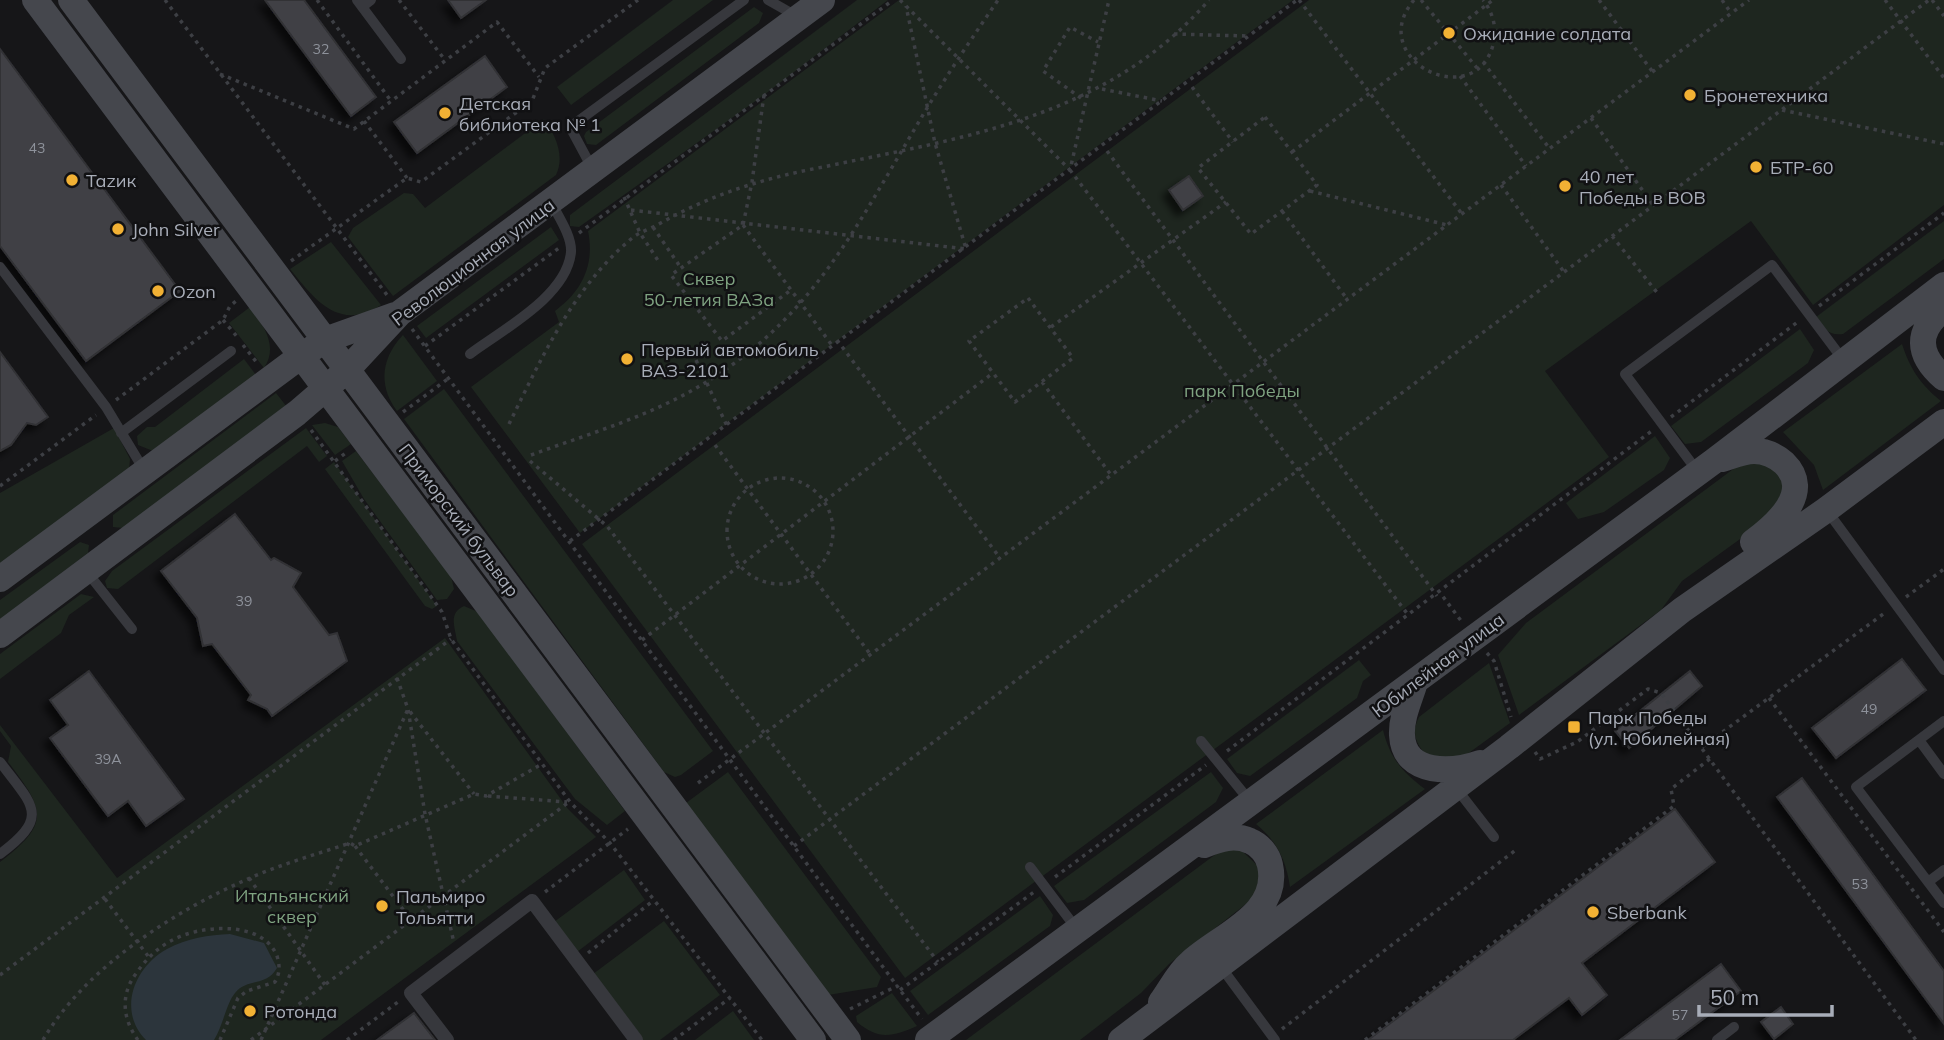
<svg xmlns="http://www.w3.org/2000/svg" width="1944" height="1040" font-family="Mulish,sans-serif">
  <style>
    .green { fill: #1e261f }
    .water { fill: #2c353c }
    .building { fill: #404145; stroke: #303034; stroke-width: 2; filter: url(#shadow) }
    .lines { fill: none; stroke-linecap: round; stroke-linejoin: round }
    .path { stroke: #3d3f44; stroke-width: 3.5; stroke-dasharray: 3.5 5; stroke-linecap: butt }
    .service { stroke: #37383d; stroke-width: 10 }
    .pedestrian { stroke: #37383d; stroke-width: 14 }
    .secondary { stroke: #45474d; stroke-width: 26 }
    .poi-dot { fill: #f2b134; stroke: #111113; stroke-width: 2.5 }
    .labels { text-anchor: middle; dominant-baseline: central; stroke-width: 5; stroke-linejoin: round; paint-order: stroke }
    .number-label { font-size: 14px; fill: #8e929b }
    .poi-label { font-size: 18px; fill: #a8adb8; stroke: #111113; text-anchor: start }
    .street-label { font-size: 18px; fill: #a8adb8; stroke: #111113 }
    .park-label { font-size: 18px; fill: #7fa381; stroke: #111113 }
  </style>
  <defs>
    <filter id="shadow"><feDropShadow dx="-6" dy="6" stdDeviation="3.5" flood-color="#0009"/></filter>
  </defs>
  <rect width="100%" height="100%" fill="#161618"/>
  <!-- green -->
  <path class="green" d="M673,0H713L571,105L557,87Z
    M857,0H888L764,95L579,227L570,226V215Z
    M899,0H1293L580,533L471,387L559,322L555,311C582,291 595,265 588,231Z
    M1309,0H1944V205L1813,305L1751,221L1545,371L1609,457L905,978L582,544Z
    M754,7L763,13L759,23L596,145L587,144L584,136L586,132Z
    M544,119C556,136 565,156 556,175L393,296L348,237L353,228L404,193L413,194L425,208Z
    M1944,221V259L1843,334C1828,336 1824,328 1816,317Z
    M551,227L559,240L426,338L417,326Z
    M331,242L381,305C339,332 315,300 290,269Z
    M250,307C263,325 279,346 264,368L229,323Z
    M1800,329L1814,350L1808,363L1701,442L1685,444L1671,426Z
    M403,335L437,381L397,411C378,386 381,358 403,335Z
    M1902,344C1910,369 1921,385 1941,401L1823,490L1814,465L1783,432Z
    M244,359L256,375L153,451L138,445L137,436L147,427H155Z
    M444,389L713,751L681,775L675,777L664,772L404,419Z
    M276,393L287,407L123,528L113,527V515Z
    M325,423L338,427L351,444L335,455L312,425Z
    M114,428L130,459L129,470L0,566V493Z
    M306,428L327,456L319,462L307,446L118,589L107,588L105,581L112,571Z
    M1655,436L1670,458L1664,470L1604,512L1578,519L1566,503Z
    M356,451L451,576L454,589L447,599L437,600L364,499L342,461Z
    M1763,460L1787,478L1772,516L1682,581L1661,610L1519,715L1498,655L1526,623L1740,464Z
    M334,462L437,606L432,609L425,606L325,469Z
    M80,542L89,545L88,553L0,620V600Z
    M81,594L94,597L69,615L61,633L0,679V654Z
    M464,606L478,612L625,811L607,825L575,799L457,641C455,627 448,613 464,606Z
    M445,638L568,809L596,837L321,1040H0V862C51,823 45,810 8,762L11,746L0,731V725L117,878Z
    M1359,660L1371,675L1363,681L1357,698L1250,776L1237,773L1227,759Z
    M1489,663L1510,723L1466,755L1429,759C1417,745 1410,734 1419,717Z
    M1383,730C1390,758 1402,772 1425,789L1290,887C1286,860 1277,841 1256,824Z
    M728,772L881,977L877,987L828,995L686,803Z
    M1211,772L1223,788L1216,802L1084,900L1067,903L1054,886Z
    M1230,849L1242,851L1258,866L1261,877L1255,897L1169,964L1141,993L1080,1040H966L1220,851Z
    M624,870L645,900L577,952L554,922Z
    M1040,896L1053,915L1050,926L928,1015L910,991Z
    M664,921L720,995L660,1040H643L593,974Z
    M892,993L917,1026C892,1037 878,1040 857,1022L856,1016Z
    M733,1011L754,1040H695Z"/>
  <!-- water -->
  <path class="water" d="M230,934L264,943L277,968C266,987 247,978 235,993C226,1004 223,1026 214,1040H146C117,1011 134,967 167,949C187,938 209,935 230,934Z"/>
  <!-- building -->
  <path class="building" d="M265,0H304L376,97L351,116Z
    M448,0H486L461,18Z
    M0,49L180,291L86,361L0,246Z
    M485,56L507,87L417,153L394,122Z
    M1189,176L1203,196L1183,210L1169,190Z
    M0,352L48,417L36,425L27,423L11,445L0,451Z
    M235,514L271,560L274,558L301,573L293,587L329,635L337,633L347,661L272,716L267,709L248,700L251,695L212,644L203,646L197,618L161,571Z
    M1902,659L1926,690L1836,758L1812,728Z
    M89,671L184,799L146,826L128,801L108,816L50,738L68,725L50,700Z
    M1690,671L1702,686L1629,748L1615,731Z
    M1802,778L1944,971V1024L1777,797Z
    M1675,809L1715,862L1582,963L1607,995L1582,1015L1569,998L1513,1040H1368Z
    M1721,964L1741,991L1675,1040H1620Z
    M1781,1007L1793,1024L1774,1039L1761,1022Z
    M414,1013L435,1040H377Z"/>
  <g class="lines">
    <!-- path -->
    <path class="path" d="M165,0L387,295
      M317,0L391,101
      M399,0L445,60
      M900,0L1070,170L1109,0
      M1299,0L1462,214
      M1414,0C1363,60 1478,116 1494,41C1497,27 1492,11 1483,0
      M1421,0L1477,68
      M1599,0L1652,71
      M1722,0L1731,13
      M1885,0L1944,78
      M1932,0L1944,16
      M1174,34L1248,36
      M1483,62L1550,149
      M220,74L354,129L497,22L539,77
      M1460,76L1526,166
      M1192,87L1233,142
      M1102,89L1162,101
      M764,95L752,182L743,225L671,275L722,341L791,290
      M1081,98L1043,71L1070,27L1098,42
      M1782,110L1944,144
      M1265,117L1317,185L1251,234L1198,168Z
      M1591,118L1653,205
      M364,121L407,178
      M1107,151L1437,596
      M1292,152L1493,0
      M1070,170L1409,616
      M1501,185L1564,272
      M1310,191L1447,225
      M624,197L640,233L659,262
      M631,210L966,249L935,143L906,6
      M1282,211L1347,299
      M743,225L831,344
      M653,227L681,268
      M579,233L893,0
      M1612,236L1659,295
      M291,261L407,178L421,182L532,101L545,68L638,0
      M1028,298L1073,358L1015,402L969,341Z
      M1819,306L1944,213
      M223,320L239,339
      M1051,327L1226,202
      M412,329L897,986
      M837,340L1000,558
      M243,345L258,364
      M425,346L559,248
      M696,360L727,426
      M1042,382L1111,475
      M116,400L223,320L230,306L236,301
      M403,412L449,378
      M1671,417L1799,321
      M509,424C542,357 573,288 631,239C639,232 650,229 659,224C710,195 761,179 818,168C962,138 1107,118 1209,0
      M311,430L442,612L451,639L570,802L610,843L762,1040
      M715,445L870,654
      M531,455C591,433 654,415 708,381C813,316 856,227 917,125C942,82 970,41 998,0
      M335,461L347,452
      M530,461L607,526L938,962
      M727 531a53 53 0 1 1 106 0a53 53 0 1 1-106 0Z
      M0,486L96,415
      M570,541L1297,0
      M1438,590L1462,622
      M1906,597L1944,569
      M642,640L993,373
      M1487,653L1494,661L1511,717
      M397,678L408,709L425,814L454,943
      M1769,698L1944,932
      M1702,747L1886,612
      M1227,751L1653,430
      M1535,752L1540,759L1577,742L1648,689L1661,693L1916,1040
      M698,783L1749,0
      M488,796L567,802
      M355,846L411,920
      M794,846L1929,0
      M1055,877L1206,765
      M249,878L325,985
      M545,892L628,829
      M105,899L148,956
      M588,953L654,900
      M0,975L451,639
      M900,990L1034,892
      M850,1009L897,986L922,1019
      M1282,1029L1517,849
      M43,1040C85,968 174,911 250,878C282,864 317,854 350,843L355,846L474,794L486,796L542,764
      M138,1040C123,1020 120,996 135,975C148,956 162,943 184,935C212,925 264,923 277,956C280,966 280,973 275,982L247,991L238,998L220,1040
      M251,1040L569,802
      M261,1040L408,709L474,794
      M347,1040L398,1002
      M674,1040L730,998
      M1365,1040L1674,806L1671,789L1711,758"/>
    <!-- service -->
    <path class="service" d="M357,0L401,59
      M768,0L798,17
      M362,7L371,0
      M592,168L570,127L744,0
      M0,267L106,407L144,470
      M470,354C502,330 567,296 571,252C572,236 558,216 551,202
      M121,433L231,351
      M1698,472L1625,374L1772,265L1844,361
      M1828,512L1944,670
      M87,572L132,629
      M1944,721L1856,787L1944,903
      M1919,740L1944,774
      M1201,741L1249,800
      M0,762C33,806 51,816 0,854
      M1456,788L1494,837
      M1030,867L1076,928
      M1928,882L1944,870
      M1221,967L1275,1040
      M1717,1040L1734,1027"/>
    <!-- pedestrian -->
    <path class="pedestrian" d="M447,1040L411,993L532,901L636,1040"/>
    <!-- secondary -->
    <path class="secondary" d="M35,0L813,1040
      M71,0L848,1040
      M1944,309C1915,331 1917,355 1944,378
      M1722,459C1732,456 1744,451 1754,451C1765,451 1776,456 1784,463C1814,492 1776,525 1753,542
      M0,579L301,356L325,340L395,315
      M0,635L297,413L347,370L400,313L822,0
      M1415,682C1410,699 1401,717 1402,735C1404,777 1454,772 1480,763
      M1161,1002C1170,990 1178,973 1190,963C1220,935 1281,915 1270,865C1268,855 1260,845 1250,841C1234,834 1220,839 1204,845
      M928,1040L1714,461L1944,285
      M1121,1040L1509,747L1682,610L1826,510L1944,422"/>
  </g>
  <!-- markers -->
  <g class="poi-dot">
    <circle cx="1449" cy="33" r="7"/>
    <circle cx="1690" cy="95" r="7"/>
    <circle cx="445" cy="113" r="7"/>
    <circle cx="1756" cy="167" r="7"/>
    <circle cx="72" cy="180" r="7"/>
    <circle cx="1565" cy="186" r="7"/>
    <circle cx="118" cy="229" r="7"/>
    <circle cx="158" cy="291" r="7"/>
    <circle cx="627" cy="359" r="7"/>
    <rect x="1567" y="720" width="14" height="14" rx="3.5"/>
    <circle cx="382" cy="906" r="7"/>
    <circle cx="1593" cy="912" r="7"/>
    <circle cx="250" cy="1011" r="7"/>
  </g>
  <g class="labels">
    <!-- number labels -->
    <g class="number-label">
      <text x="321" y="49">32</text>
      <text x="37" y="148">43</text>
      <text x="244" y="601">39</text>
      <text x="1869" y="709">49</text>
      <text x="108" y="759">39А</text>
      <text x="1860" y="884">53</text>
      <text x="1680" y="1015">57</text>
    </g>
    <!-- poi labels -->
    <g class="poi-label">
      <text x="1463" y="33">Ожидание солдата</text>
      <text x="1704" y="95">Бронетехника</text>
      <text x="459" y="103">Детская<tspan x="459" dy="21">библиотека № 1</tspan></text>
      <text x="1770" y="167">БТР-60</text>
      <text x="1579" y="176">40 лет<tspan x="1579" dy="21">Победы в ВОВ</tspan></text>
      <text x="86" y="180">Таzик</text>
      <text x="132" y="229">John Silver</text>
      <text x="172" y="291">Ozon</text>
      <text x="641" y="349">Первый автомобиль<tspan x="641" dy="21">ВАЗ-2101</tspan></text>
      <text x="1588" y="717">Парк Победы<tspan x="1588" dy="21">(ул. Юбилейная)</tspan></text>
      <text x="396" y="896">Пальмиро<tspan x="396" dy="21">Тольятти</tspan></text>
      <text x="1607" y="912">Sberbank</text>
      <text x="264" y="1011">Ротонда</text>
    </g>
    <!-- street labels -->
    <g class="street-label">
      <text transform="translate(473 262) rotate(-37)">Революционная улица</text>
      <text transform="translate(459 520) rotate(53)">Приморский бульвар</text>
      <text transform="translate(1438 665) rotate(-37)">Юбилейная улица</text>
    </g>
    <!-- park labels -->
    <g class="park-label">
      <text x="709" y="278">Сквер<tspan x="709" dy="21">50-летия ВАЗа</tspan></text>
      <text x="1242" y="390">парк Победы</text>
      <text x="292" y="895">Итальянский<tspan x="292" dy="21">сквер</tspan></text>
    </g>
  </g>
  <!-- scale -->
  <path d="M1699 1005v10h133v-10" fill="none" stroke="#a8adb8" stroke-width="3.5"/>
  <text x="1710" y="1005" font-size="21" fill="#a8adb8" stroke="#111113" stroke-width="5" paint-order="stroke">50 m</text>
</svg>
